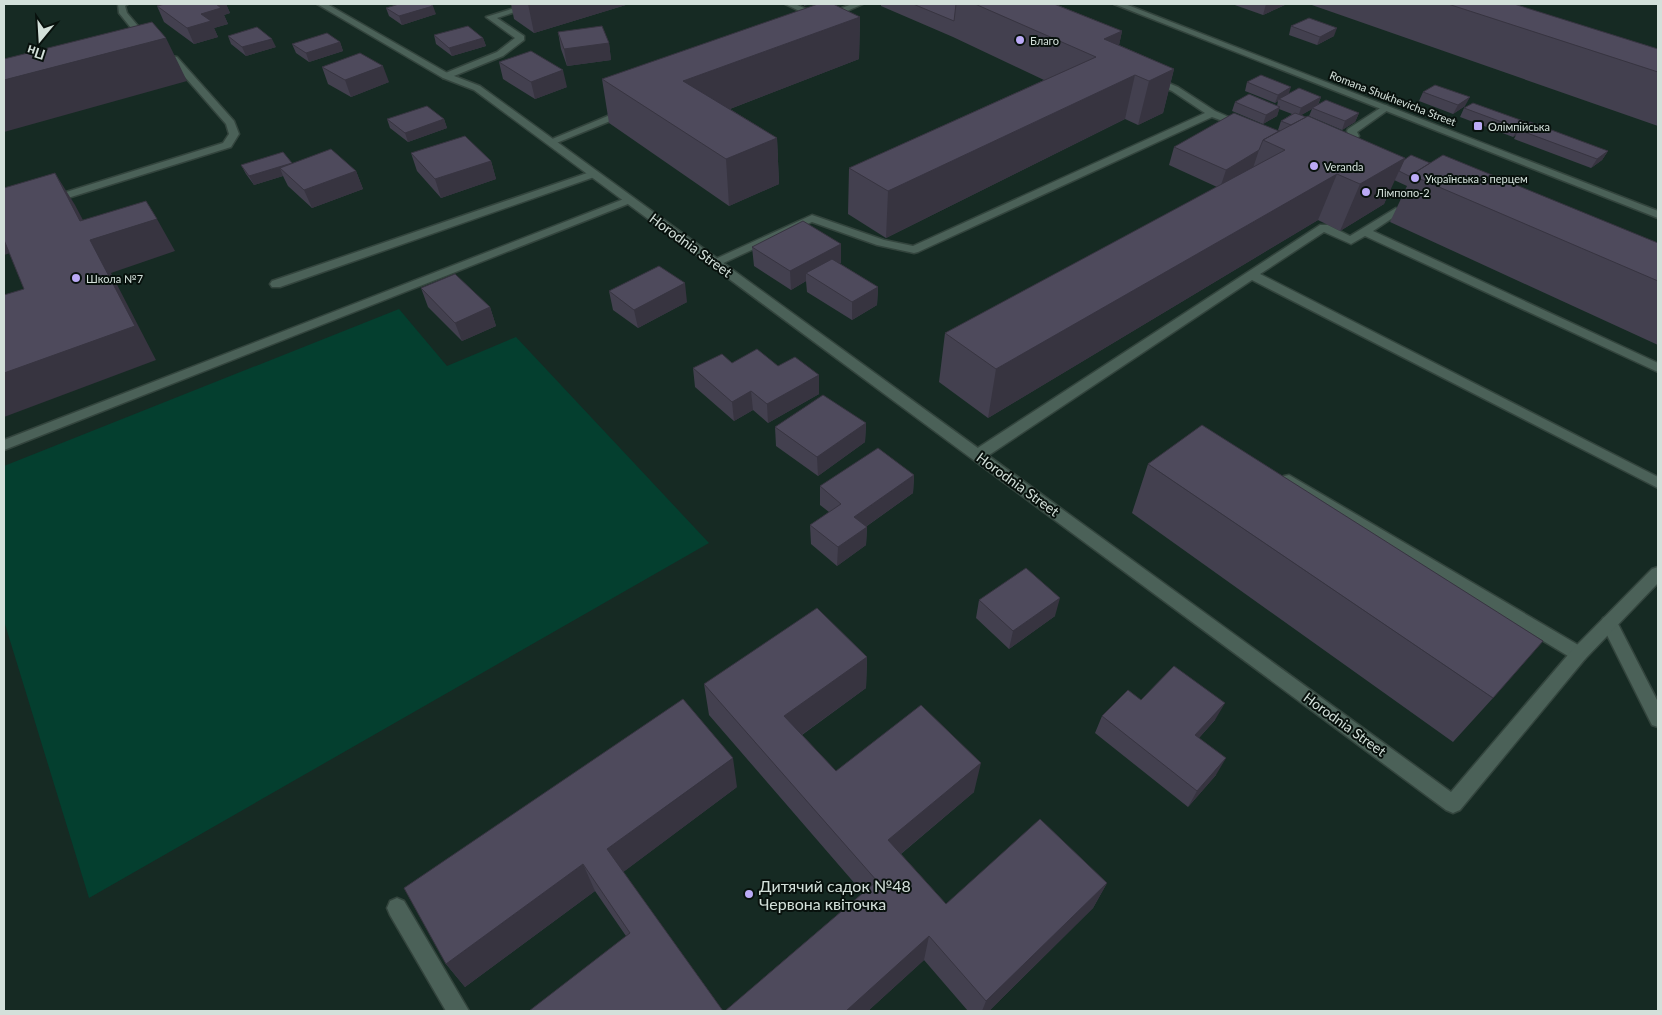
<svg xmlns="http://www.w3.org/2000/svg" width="1662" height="1015" font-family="Lato,sans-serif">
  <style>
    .green { fill: #043f2f }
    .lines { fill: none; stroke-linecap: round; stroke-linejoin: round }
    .lane-casing { stroke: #33443d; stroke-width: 3 }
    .street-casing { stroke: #33443d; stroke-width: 3 }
    .secondary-casing { stroke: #33443d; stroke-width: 3 }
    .lane { fill: #4b6158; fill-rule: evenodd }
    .street { fill: #4b6158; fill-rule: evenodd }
    .secondary { fill: #4b6158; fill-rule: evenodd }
    .wall { fill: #43404f }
    .shaded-wall { fill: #373440 }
    .building { fill: #4e4a5c; stroke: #373440 }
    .poi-dot { fill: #bbaaf6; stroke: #08110d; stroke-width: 2 }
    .labels { text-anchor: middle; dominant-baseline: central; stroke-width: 4; stroke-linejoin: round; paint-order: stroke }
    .far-poi-label { font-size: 11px; fill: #d3e0da; stroke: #08110d; text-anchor: start }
    .far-street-label { font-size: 11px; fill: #d3e0da; stroke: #08110d }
    .street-label { font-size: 14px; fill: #d3e0da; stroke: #08110d }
    .near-poi-label { font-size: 16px; fill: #d3e0da; stroke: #08110d; text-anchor: start }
  </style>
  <rect width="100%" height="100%" fill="#162a23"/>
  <!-- green -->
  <path class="green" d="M399,309L447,366L516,337L709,543L89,898L4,621V466Z"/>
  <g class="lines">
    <defs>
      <path id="lane" d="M118,4H128L125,6L127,13L150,40V44H144L119,13Z
        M527,4H539L497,18L524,36V40L503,56L449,78H443V74L497,52L515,38L486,17Z
        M785,4H795L822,16L852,4H863L829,19L820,21Z
        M162,54L177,57L234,121L239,134L231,147L55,202H47L46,200L47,198L223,143L229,134L226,124L171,61L159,59V55Z
        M1152,76L1178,87L1215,111L1247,125L1242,128L1212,117L918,252L914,253L877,245L812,222L719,265H711L709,263L711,261L812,215L884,240L913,246L1205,113L1172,91L1149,81L1147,79Z
        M1385,105L1388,106V110L1357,132L1359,136L1347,153H1339L1338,151L1349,136L1347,131L1348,129Z
        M627,108L632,111L630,113L554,144L550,145L545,142Z
        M593,171L598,174L597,176L280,287H272L270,284L272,281Z
        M629,197L633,198L634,200L633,202L4,450V440Z
        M1396,208L1402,211L1400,213L1373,231L1658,363V372L1365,236L1351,244L1324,232L1260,274L1658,477V488L1252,280L983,459H973L971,455L973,451L1320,225H1328L1350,236Z
        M1289,475L1585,649L1587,654L1585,659L1579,661L1573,659L1284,484L1282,480L1284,476Z
        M1609,616L1615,618L1658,702V727L1652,725L1601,623L1603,618Z
        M397,898L404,901L469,1011H446L390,915L387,908L390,901Z"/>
      <path id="street" d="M317,4H327L449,74L480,86L1451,792L1573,649L1652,569L1658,567V583L1585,659L1460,810L1453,813L1446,810L474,90L443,78Z"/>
      <path id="secondary" d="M1114,4H1125L1658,211V218Z"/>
    </defs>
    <!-- lane casing -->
    <use href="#lane" class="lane-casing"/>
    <!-- street casing -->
    <use href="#street" class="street-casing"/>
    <!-- secondary casing -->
    <use href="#secondary" class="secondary-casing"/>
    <!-- lane -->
    <use href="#lane" class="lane"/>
    <!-- street -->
    <use href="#street" class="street"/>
    <!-- secondary -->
    <use href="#secondary" class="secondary"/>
  </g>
  <!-- wall -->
  <path class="wall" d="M226,4L230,13L224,15L228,24L214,28L218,37L194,44L164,22L157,6Z
    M511,4H629L534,33L514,19Z
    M881,4H1055L1122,31L1119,45L1174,69L1163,113L1138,125L1125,119L886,238L848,214L849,168L1044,80L953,37L881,6Z
    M1232,4H1287L1263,15Z
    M1309,4H1514L1658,49V126Z
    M386,8L436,14L402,25L389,16Z
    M860,17L859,59L730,109L777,138L779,184L729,206L609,123L602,79Z
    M1291,26L1334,36L1317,45L1289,35Z
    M558,32L609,43L611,60L567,66L561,49Z
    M434,35L483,38L486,46L452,56L436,44Z
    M228,36L276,47L246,56L231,44Z
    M340,42L343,51L309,62L296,53L292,44Z
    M499,62L567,87L535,99L503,79Z
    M322,67L389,82L351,97L328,84Z
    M1247,82L1289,94L1321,97L1318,105L1359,113L1355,122L1342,130L1309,116L1312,109L1301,115L1404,160L1430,163L1658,243V345L1390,222L1407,186L1394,180L1384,204L1340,231L1318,220L988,418L939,382L945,333L1217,187L1169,165L1174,147L1280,131L1278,130L1281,121L1292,114L1279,109L1277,116L1263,124L1232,111L1235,102L1277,106L1278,101L1275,103L1245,91Z
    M1423,92L1465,106L1453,114L1419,101Z
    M1464,108L1524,126L1608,151L1602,160L1591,168L1514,139L1516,135L1513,137L1460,117Z
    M387,119H444L447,128L408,142L390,128Z
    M411,153L491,161L496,179L441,198L417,171Z
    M292,163L356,171L363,189L312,208L288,186L283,176L254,185L246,174L241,165Z
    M841,244V263H839L878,287L877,305L852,320L807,292L806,281L791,290L754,266L752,247Z
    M421,288L490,307L496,326L462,341L428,307Z
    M609,291L687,302L638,328L613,310Z
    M778,366L819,394L768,423L753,410L734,421L695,387L693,368Z
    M866,423L865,442L818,476L776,446L775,427Z
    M1148,464L1493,698L1453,742L1132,513Z
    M914,475L913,493L867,526L866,545L837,566L811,544L810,525L829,512L820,505V486Z
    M979,600L1055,616L1009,649L976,618Z
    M867,657L866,688L802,735L836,771L974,792L901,854L946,904L1107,883L1093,908L989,1011H968L924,960L868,1011H725L863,893L709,715L704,684Z
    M1141,700L1215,720L1199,738L1216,775L1188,807L1095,733L1102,716Z
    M737,787L623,872L723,1011L626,936L595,891L465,987L446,964L404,888Z"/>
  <!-- shaded-wall -->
  <path class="shaded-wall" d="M212,4H229H226L230,13L224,15L228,24L214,28L218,37L194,44L187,28Z
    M528,4H629L534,33Z
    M804,4H811L804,6Z
    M1266,4H1287L1263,15Z
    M433,6L436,14L402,25L399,16Z
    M860,17L859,59L688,125L683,81Z
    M1337,28L1334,36L1317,45L1320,37Z
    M1122,31L1113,74L1104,39Z
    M166,38L187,81L4,132V80Z
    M483,38L486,46L452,56L449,48Z
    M272,39L276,47L246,56L242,47Z
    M340,42L343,51L309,62L306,53Z
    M609,43L611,60L567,66L564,49Z
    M383,66L389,82L351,97L345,80Z
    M1174,69L1163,113L1138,125L1149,81Z
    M563,70L567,87L535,99L531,82Z
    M1135,75L1125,119L886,238L888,191Z
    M1291,87L1288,96L1279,99L1278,101L1275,103L1278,95Z
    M1321,97L1317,106L1312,108V109L1298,117L1301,108Z
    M1470,97L1465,106L1453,114L1458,105Z
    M1280,107L1277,116L1263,124L1266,115Z
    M1359,113L1355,122L1342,130L1345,121Z
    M444,119L447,128L408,142L405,133Z
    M1526,122L1522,131L1519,130L1516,135L1513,137L1518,128Z
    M777,138L779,184L729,206L726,159Z
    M1259,150L1253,168L1220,188L1226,170Z
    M1608,151L1602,160L1591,168L1597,159Z
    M1405,158L1384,204L1340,231L1360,184Z
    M491,161L496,179L441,198L435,179Z
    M292,163L280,168L283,176L254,185L249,176Z
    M356,171L363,189L312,208L304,190Z
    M55,173L75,205L93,239L157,219L175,251L111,273L156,360L4,417V373L80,221Z
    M1337,174L1318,220L988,418L996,369Z
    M4,232L17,251L4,255Z
    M841,244V263L814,278L806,273V281L791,290L790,271Z
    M685,283L687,302L638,328L634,310Z
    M878,287L877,305L852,320V302Z
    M490,307L496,326L462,341L455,323Z
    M819,375V394L768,423L767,404Z
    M751,391L753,410L734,421L732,402Z
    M866,423L865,442L818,476L817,457Z
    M914,475L913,493L854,535V517Z
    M867,527L866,545L837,566L838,547Z
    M1060,598L1055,616L1009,649L1013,631Z
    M867,657L866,688L786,746L784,716Z
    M1225,703L1215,720L1186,752L1195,735Z
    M733,758L737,787L618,876L607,849Z
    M1226,758L1216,775L1188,807L1197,791Z
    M981,763L974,792L885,867L888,840Z
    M583,864L595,891L465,987L446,964Z
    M1107,883L1093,908L989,1011H982L986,1001Z
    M929,936L924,960L868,1011H846Z"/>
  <!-- building -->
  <path class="building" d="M165,4H216L221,8L201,14L211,21L187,28L157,6Z
    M399,4H430L433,6L399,16L386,8Z
    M818,4H833L860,17L683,81L777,138L726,159L602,79Z
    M913,4H956L954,21Z
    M975,4H1054L1122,31L1104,39L1174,69L1149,81L1135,75L888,191L849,168L1096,57Z
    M1448,4H1514L1658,49V72Z
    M1309,18L1337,28L1320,37L1291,26Z
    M152,22L166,38L4,80V59Z
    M468,26L483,38L449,48L434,35Z
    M602,26L609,43L564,49L558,32Z
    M257,27L272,39L242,47L228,36Z
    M327,33L340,42L306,53L292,44Z
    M531,51L563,70L531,82L499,62Z
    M360,53L383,66L345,80L322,67Z
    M1261,75L1291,87L1278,95L1247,82Z
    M1435,85L1470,97L1458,105L1423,92Z
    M1299,88L1321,97L1301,108L1279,99Z
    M1249,94L1280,107L1266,115L1235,102Z
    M1326,100L1359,113L1345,121L1312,108Z
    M1473,103L1526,122L1518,128L1464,108Z
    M427,106L444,119L405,133L387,119Z
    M1234,113L1279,131L1263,140L1259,150L1226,170L1174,147Z
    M1295,113L1306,117L1291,125L1281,121Z
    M1308,116L1405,158L1360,184L1337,174L996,369L945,333L1285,150L1263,140Z
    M1530,122L1608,151L1597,159L1519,130Z
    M465,136L491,161L435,179L411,153Z
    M331,149L356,171L304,190L280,168Z
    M283,152L292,163L249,176L241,165Z
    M1411,155L1430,163L1411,175V177L1399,171L1404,160Z
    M1443,155L1658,243V281L1411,175Z
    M55,173L80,221L146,201L157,219L90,240L135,326L4,373V295L24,289L4,240V188Z
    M803,221L841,244L790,271L752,247Z
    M832,259L878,287L852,302L806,273Z
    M659,266L685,283L634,310L609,291Z
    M455,274L490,307L455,323L421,288Z
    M757,349L778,366L795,357L819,375L767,404L751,391L732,402L693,368L722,354L732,363Z
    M823,395L866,423L817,457L775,427Z
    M1202,425L1543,641L1493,698L1148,464Z
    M878,448L914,475L854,517L867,527L838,547L810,525L841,504L820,486Z
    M1026,568L1060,598L1013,631L979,600Z
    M817,608L867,657L784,716L836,771L921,705L981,763L888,840L946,904L1040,819L1107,883L986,1001L929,936L846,1011H725L877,881L704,684Z
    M1174,666L1225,703L1195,735L1226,758L1197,791L1102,716L1128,690L1141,700Z
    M683,699L733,758L607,849L723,1011H529L630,933L583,864L446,964L404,888Z"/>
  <!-- markers -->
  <g class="poi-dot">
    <circle cx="1020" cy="40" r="5"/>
    <rect x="1473" y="121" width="10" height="10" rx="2.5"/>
    <circle cx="1314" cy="166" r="5"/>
    <circle cx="1415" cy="178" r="5"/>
    <circle cx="1366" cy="192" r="5"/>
    <circle cx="76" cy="278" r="5"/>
    <circle cx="749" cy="894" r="5"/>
  </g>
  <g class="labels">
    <!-- far-poi labels -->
    <g class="far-poi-label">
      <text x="1030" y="40">Благо</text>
      <text x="1488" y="126">Олiмпiйська</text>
      <text x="1324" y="166">Veranda</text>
      <text x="1425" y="178">Українська з перцем</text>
      <text x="1376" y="192">Лімпопо-2</text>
      <text x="86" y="278">Школа №7</text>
    </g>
    <!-- far-street labels -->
    <g class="far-street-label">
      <text transform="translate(1393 98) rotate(21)">Romana Shukhevicha Street</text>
    </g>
    <!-- street labels -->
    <g class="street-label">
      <text transform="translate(691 245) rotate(36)">Horodnia Street</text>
      <text transform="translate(1018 484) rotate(36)">Horodnia Street</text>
      <text transform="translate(1345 724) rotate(36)">Horodnia Street</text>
    </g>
    <!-- near-poi labels -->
    <g class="near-poi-label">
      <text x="759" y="885">Дитячий садок №48<tspan x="759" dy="18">Червона квіточка</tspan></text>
    </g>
  </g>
  <!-- border -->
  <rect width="1662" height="1015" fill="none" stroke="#d3e0da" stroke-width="10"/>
  <!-- north arrow -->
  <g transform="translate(40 40) rotate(198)" stroke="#08110d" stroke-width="4" paint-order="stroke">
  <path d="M0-4L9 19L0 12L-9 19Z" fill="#d3e0da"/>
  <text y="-8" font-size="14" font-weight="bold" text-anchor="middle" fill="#d3e0da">Пн</text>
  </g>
</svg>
